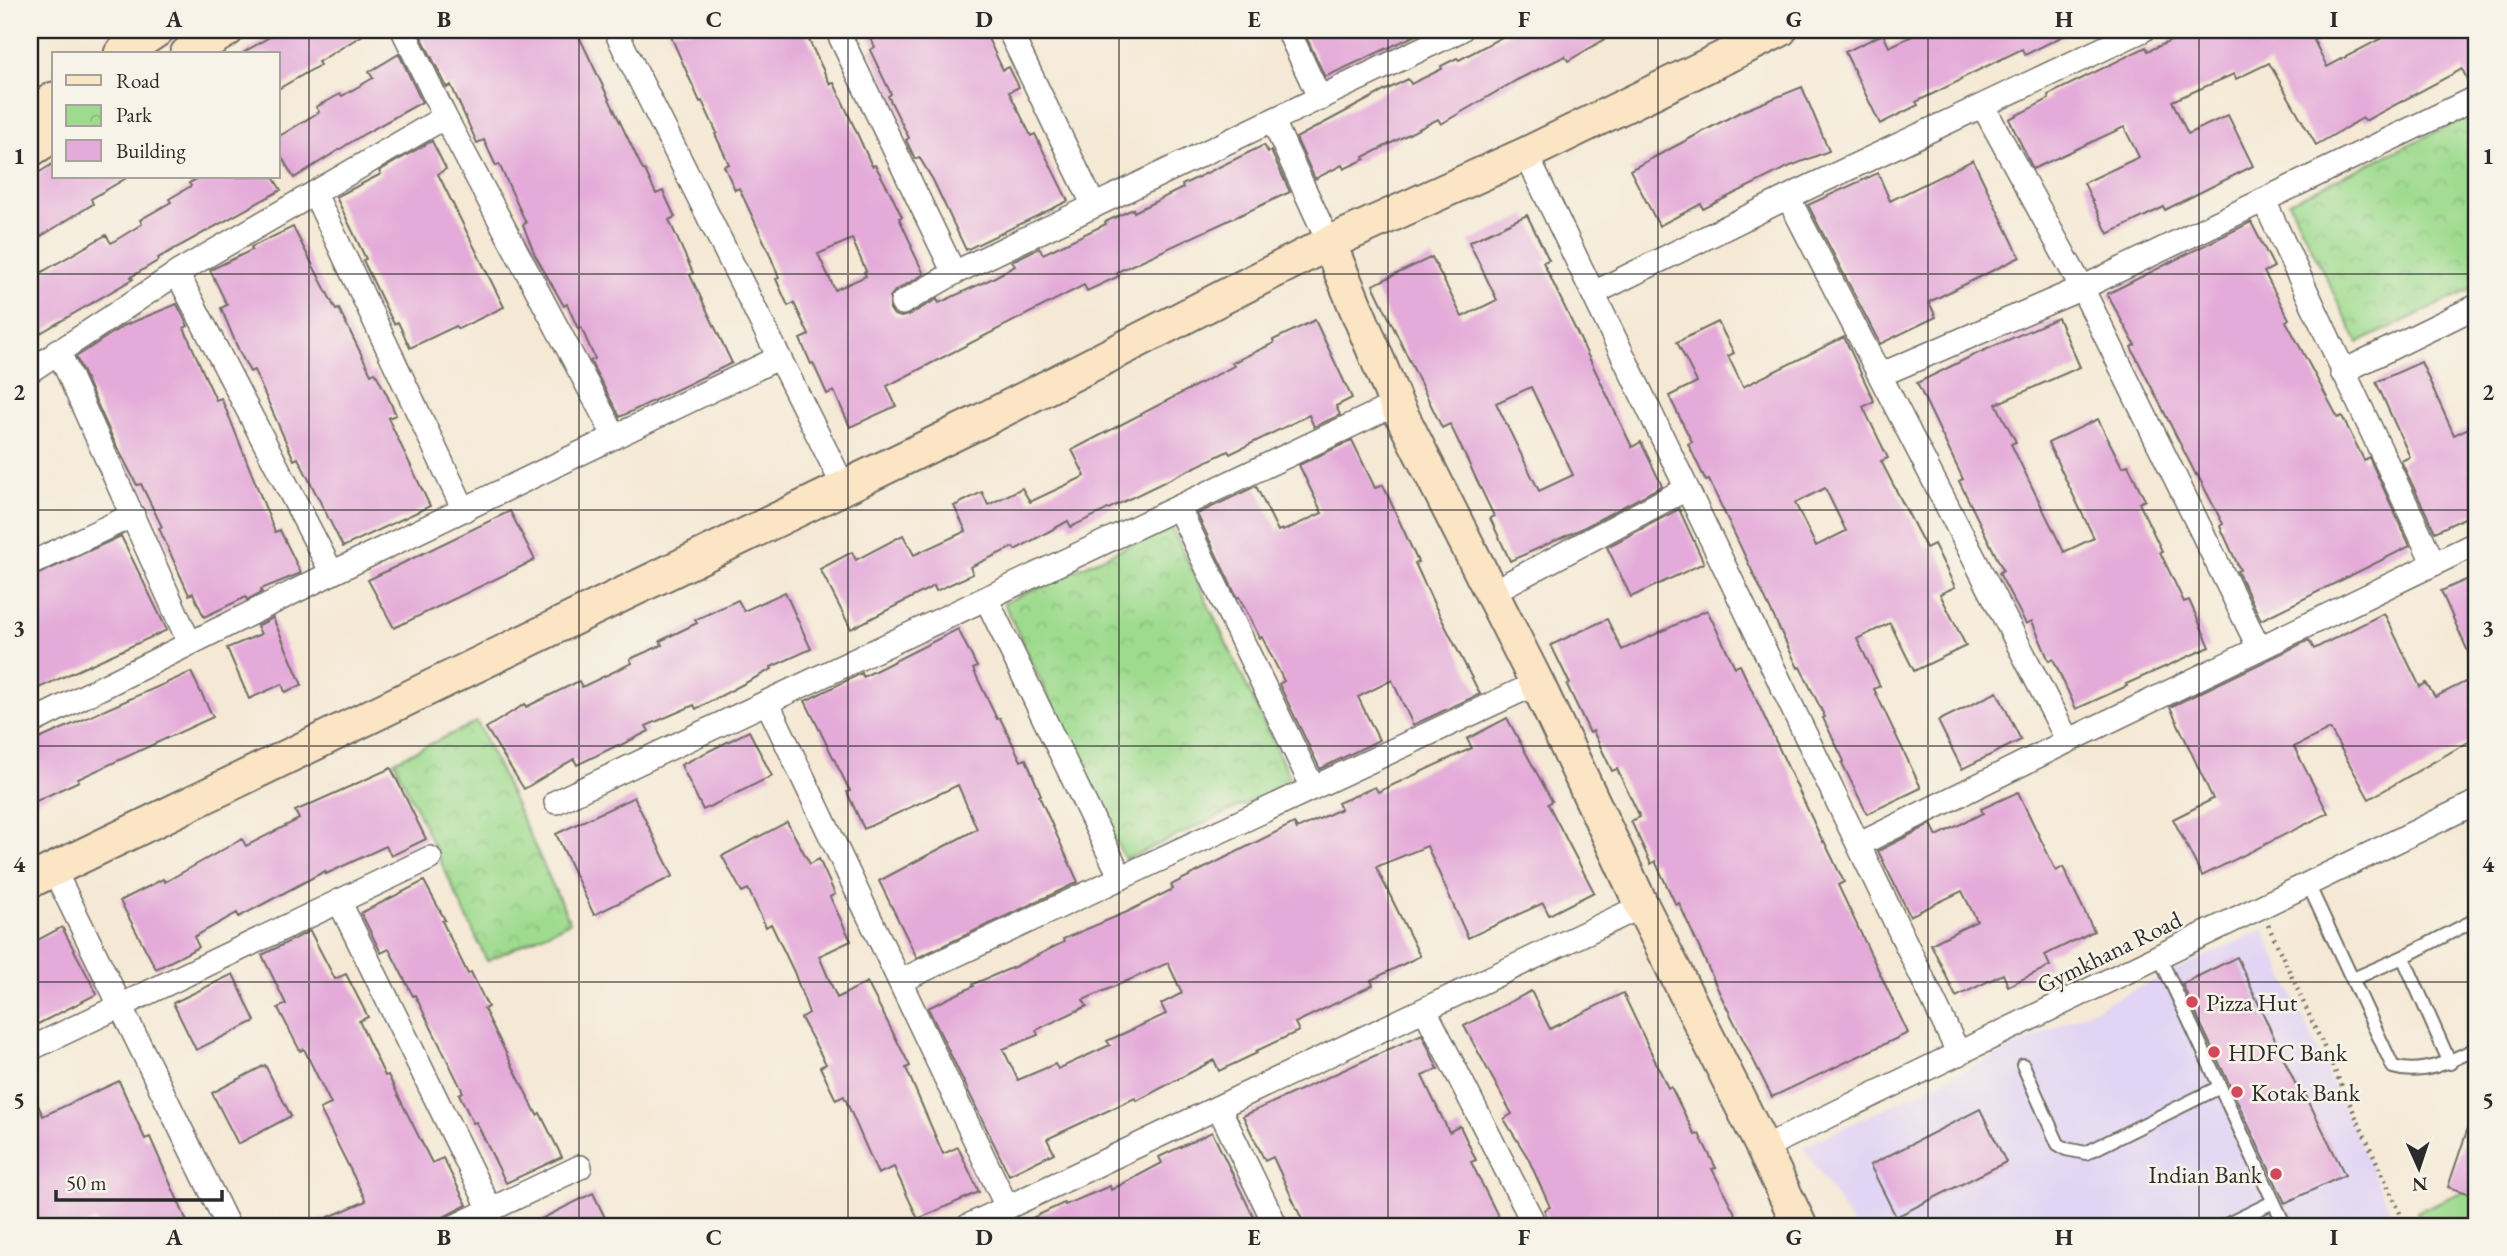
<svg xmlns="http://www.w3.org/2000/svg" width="2507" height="1256" font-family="'EB Garamond',serif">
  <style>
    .built { fill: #e1d4f4 }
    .park { fill: url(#park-crowns); stroke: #65835d; stroke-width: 2 }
    .garden { fill: #9fdb8f; stroke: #65835d; stroke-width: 2 }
    .building { fill: #e4aad9; fill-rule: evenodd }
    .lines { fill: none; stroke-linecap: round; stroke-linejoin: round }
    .lane-casing { stroke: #726e66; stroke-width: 16 }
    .street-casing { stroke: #726e66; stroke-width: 26 }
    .secondary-casing { stroke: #726e66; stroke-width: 37 }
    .path { stroke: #726e66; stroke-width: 4.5; stroke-dasharray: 2 5; stroke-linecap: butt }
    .lane { stroke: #fff; stroke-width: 12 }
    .street { stroke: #fff; stroke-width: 23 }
    .secondary { stroke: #fce5c4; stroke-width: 33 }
    .grid { fill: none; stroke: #2b2b2b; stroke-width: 2; stroke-opacity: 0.55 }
    .poi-dot { fill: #d1495b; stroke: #f7f3e8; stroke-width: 2.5 }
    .labels { text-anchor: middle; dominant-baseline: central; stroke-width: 5; stroke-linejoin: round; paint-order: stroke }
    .street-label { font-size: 24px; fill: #2b2b2b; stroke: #f7f3e8 }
    .poi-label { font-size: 24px; fill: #2b2b2b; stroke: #f7f3e8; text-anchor: start }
    .neatline { fill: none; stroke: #2b2b2b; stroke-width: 2.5 }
    .grid-label { font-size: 23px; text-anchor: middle; font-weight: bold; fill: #2b2b2b }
  </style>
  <defs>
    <pattern id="park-crowns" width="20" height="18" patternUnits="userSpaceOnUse" patternTransform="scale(1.75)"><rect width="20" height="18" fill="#9fdb8f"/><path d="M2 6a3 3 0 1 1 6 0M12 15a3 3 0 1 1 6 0" fill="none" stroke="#89bc7c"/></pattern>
  </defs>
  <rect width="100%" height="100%" fill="#f7f3e8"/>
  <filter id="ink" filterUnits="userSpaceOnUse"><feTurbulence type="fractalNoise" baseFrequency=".0143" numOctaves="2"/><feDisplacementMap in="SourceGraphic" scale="14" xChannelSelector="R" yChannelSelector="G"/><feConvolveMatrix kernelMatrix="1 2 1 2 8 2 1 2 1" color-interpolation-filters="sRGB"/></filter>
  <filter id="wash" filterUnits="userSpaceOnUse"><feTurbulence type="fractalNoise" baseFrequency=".00686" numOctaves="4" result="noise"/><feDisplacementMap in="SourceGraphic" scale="28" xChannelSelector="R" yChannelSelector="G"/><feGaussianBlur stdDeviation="1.57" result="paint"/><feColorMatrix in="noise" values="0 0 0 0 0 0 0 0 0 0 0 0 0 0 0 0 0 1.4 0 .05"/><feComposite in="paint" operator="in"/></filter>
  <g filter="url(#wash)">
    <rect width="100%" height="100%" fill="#f5e9d5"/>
    <!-- built -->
    <path class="built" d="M2263,929L2397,1226H1854L1803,1147Z"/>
    <!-- park -->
    <path class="park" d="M2477,112V286L2358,343L2289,202Z
      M1171,526L1292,782L1125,860L1004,603Z
      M477,722L570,922L487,961L394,761Z"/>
    <!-- garden -->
    <path class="garden" d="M2472,1187L2477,1198V1226H2424L2417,1212Z"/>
    <g id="blocks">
      <!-- building -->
      <path class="building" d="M281,30H371L318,62L320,65L278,89V54H241Z
        M418,30H576L643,170H645L656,194L663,191L675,217L669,220L693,273L690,275L732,363L620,417L590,361L595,359L581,327L578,329L567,304L564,306L535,255L523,225L526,223L499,164L496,166L484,140L477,143L451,85L447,88Z
        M668,30H804L830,84L834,83L872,166L875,165L890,192L902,217L899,218L912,246L911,247L924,274L895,291L890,297V309L894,315L901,317L909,315L937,299L939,303L991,279L1015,266L1012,261L1039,248L1043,254L1106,224L1105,222L1133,209L1134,212L1183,188L1182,185L1264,145L1268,152L1271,151L1290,192L1117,272L1119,276L1087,291L1084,285L887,386L896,406L850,427L834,391L827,394L813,363L811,364L800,339L809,335L794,303L788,306L776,279L779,278L768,250L739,188L735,190L724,166L729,164L715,134L717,133L702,101L700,102ZM852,239L866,271L864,272L866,276L835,290L818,254Z
        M866,30H984L1003,70L1009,67L1019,87L1009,92L1031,136L1035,134L1068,201L966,250L933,180L919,157L915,159L906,140L909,138L888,96L891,94L870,50L875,47Z
        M1303,30H1427L1325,77Z
        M1515,30H1620L1568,61L1565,56L1517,80L1441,124L1438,119L1364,157L1365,159L1344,169L1342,165L1315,179L1296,138L1382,92L1408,79L1411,84L1442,69L1441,66L1457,58L1459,60Z
        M1925,30H2075L2025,55L2022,49L1960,79L1961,80L1916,102L1918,105L1880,124L1845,52L1883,34L1889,47Z
        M2196,30H2309L2327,67L2397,30H2477V83L2470,85L2462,69L2365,121L2363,118L2316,145L2269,63L2236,79L2234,74L2172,101L2188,134L2228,115L2253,166L2165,210L2164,207L2108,234L2084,183L2139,157L2124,127L2033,169L2009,119L2049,99L2048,95L2146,47L2148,51Z
        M399,54L422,102L364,134L294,178L278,151V137L319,112L316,107L340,94L342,96L373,78L369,72Z
        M1802,87L1829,151L1788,167L1703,209L1701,204L1659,226L1630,170L1740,112Z
        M432,141L446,169L438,174L504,307L458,329L456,326L410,348L398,322L394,324L384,304L363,260L366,259L336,197L381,174L379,171Z
        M1973,160L2020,257L1929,302L1936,317L1880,344L1808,205L1878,173L1890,201Z
        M54,163V177H128L91,199L93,204L30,243V178Z
        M200,177H273L281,190L158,258L159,260L131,277L133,279L30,339V279L106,235L111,243L142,224L140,220L171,202L169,199L191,186L189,183Z
        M1527,215L1549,260L1543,262L1632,447L1641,442L1662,486L1581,529L1510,561L1490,518L1494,516L1450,424L1442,428L1373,285L1432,257L1462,317L1497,300L1469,242ZM1531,387L1573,475L1539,491L1496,403Z
        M2251,222L2274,267L2264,272L2289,319L2286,321L2338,418L2342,416L2364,460L2369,457L2410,546L2261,620L2237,571L2240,570L2220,526L2223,524L2197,474L2196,475L2131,347L2135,345L2107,294Z
        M293,227L336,310L339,309L371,374L375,372L387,395L396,415L388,418L430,506L343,547L298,458L294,460L254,370L250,372L239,351L221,308L227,305L210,270L252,250L251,247Z
        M177,304L188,326L184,328L204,374L216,400L221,398L230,419L275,532L280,530L301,573L261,589L262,592L247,600L246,597L204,617L193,593L189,595L159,528L162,527L141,484L137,485L114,441L76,357L123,326Z
        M2058,318L2080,367L1996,404L2016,442L2011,444L2064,552L2094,538L2048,443L2098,419L2122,467L2128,465L2145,500L2139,503L2162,551L2160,552L2184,602L2189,600L2210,647L2126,684L2127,686L2076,709L2053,659L2049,661L2032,621L2026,624L1999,573L2003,570L1959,481L1963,479L1917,383L1976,354Z
        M1315,320L1352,398L1336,406L1340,415L1314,427L1309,415L1230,454L1228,451L1071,527L1068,521L1015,550L1013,547L970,567L973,574L936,591L934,586L851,629L820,569L852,552L856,560L903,535L914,555L966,531L954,506L982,492L988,505L1022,488L1030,502L1085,476L1072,450L1234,366L1232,363L1274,343L1273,340Z
        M1718,322L1734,353L1728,356L1743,387L1844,337L1874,401L1863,407L1888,458L1881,461L1926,548L1934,544L1955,587L1940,594L1966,646L1914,671L1890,623L1857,639L1880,686L1874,689L1921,788L1867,814L1842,763L1844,761L1823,718L1825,717L1800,667L1798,668L1709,480L1706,481L1688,444L1692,442L1669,396L1697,382L1677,342ZM1825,488L1846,531L1816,546L1795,503Z
        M2421,362L2454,435L2477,424V512L2435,532L2401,461L2410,457L2376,382Z
        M1352,440L1375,488L1383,485L1418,562L1415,563L1434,604L1480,694L1413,725L1392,680L1358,697L1379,740L1320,769L1279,684L1284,681L1262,637L1260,638L1239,597L1237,598L1197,514L1256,486L1278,531L1282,529L1283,531L1322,513L1299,465Z
        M1679,509L1704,563L1631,597L1607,547Z
        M510,511L535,560L394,628L368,580Z
        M121,536L167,630L30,692V578Z
        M2477,575V672L2441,591Z
        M785,592L811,649L771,667L772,669L696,709L694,705L646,726L649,731L619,746L618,745L577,765L574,759L524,789L486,728L525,704L526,707L579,681L582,687L632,663L630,659L662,645L660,641L697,623L695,620L738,600L744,611Z
        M1707,610L1735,667L1740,665L1823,842L1824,841L1844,882L1838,885L1908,1033L1772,1097L1720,994L1679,903L1676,905L1655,861L1651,864L1631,821L1640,817L1617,769L1612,771L1593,731L1590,733L1567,685L1570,684L1551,645L1607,619L1622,650Z
        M2384,613L2420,687L2426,683L2435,697L2477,676V737L2369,799L2330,729L2294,747L2328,813L2202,876L2173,819L2213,799L2170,707L2309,640L2314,649Z
        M273,618L302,685L285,692L282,684L249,699L227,648L261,634L257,626Z
        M958,629L977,667L973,669L997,719L1000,718L1021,761L1026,759L1041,795L1039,796L1078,882L917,958L879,881L977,829L958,785L864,829L847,792L850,791L805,701L862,673L863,677Z
        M191,672L213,717L78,779L79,781L30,804V743Z
        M1997,692L2021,740L1962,769L1938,721Z
        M1507,718L1552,801L1548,804L1594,892L1549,915L1543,903L1468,938L1427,846L1376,867L1420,956L1371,980L1373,985L1295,1023L1299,1031L1256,1051L1257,1053L1219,1071L1214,1060L1137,1101L1135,1098L1047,1139L1054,1153L1009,1175L928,1008L974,986L973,984L1014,967L1064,942L1063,939L1127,912L1173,889L1171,885L1294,823L1297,829L1341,809L1338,803L1375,787L1378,792L1472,748L1467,739ZM1168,963L1182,993L1161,1004L1166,1014L1107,1041L1110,1045L1058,1069L1055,1064L1018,1080L1003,1049L1038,1035L1036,1030L1087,1006L1083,1000Z
        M749,731L772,776L703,810L681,765Z
        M391,768L426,839L391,856L386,846L326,874L325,871L239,917L237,913L194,937L199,947L156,969L120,901L163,879L165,882L242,839L246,846L299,819L295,811Z
        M2018,792L2056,871L2063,867L2094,931L2045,955L2050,966L2008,986L2003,974L1956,997L1931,944L1977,921L1962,891L1910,916L1878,851L1931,824L1937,836L1983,813L1981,809Z
        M634,797L673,876L594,915L556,834Z
        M787,822L810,864L819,859L835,894L830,897L851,941L819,956L837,998L867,982L910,1066L906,1068L943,1154L958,1147L979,1192L918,1219L894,1167L878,1174L844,1096L836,1100L820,1067L826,1064L801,1018L809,1013L794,972L771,924L766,927L748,889L742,892L722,856Z
        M424,881L445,920L442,921L468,974L471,972L488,1007L484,1009L537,1115L540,1113L562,1157L506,1183L476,1122L473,1123L459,1094L463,1092L415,995L413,996L389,949L381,953L361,913Z
        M62,927L97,994L30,1028V944Z
        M310,931L335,979L346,974L368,1017L359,1021L385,1076L388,1075L432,1163L443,1158L467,1205L426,1226H308L366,1201L320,1109L331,1104L304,1049L300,1051L278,1008L286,1004L262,955Z
        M2237,957L2301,1096L2305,1094L2345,1175L2285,1203L2182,984Z
        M233,974L255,1021L196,1050L173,1003Z
        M1531,991L1550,1029L1623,993L1668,1088L1671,1087L1695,1135L1699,1134L1716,1168L1712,1169L1739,1221L1729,1226H1552L1544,1210L1550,1207L1528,1158L1504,1119L1512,1114L1464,1026Z
        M1422,1034L1438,1069L1422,1076L1449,1132L1460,1126L1476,1160L1471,1162L1503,1226H1305L1273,1157L1265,1161L1243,1116Z
        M265,1065L291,1116L238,1144L212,1093Z
        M119,1081L145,1139L150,1137L189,1226H98L95,1220L81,1226H30V1088L43,1116Z
        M1980,1109L2006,1162L1896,1217L1870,1165Z
        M2474,1110H2477V1196L2448,1187Z
        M1212,1132L1258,1226H1015L1064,1203L1065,1205L1110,1186L1111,1190L1162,1163L1159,1157Z
        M593,1193L609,1226H527Z"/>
    </g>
  </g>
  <g filter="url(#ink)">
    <use href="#blocks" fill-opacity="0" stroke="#726e66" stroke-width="2"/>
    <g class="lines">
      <defs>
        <path id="lane" d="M2308,884L2393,1067C2422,1076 2452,1061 2477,1048
          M2159,956L2285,1226
          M2353,979L2403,957
          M2450,1063L2403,957L2477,919
          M2023,1065L2058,1144L2066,1149L2086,1153L2220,1087
          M2224,1226L2273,1202"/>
        <path id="street" d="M403,30L445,117L615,437
          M615,30L844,487
          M837,30L954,273
          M1009,30L1094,206
          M1288,30L1320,99
          M1983,106L2082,288L2259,648
          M1273,121L1329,243
          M1526,154L1959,1054
          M315,194L464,510
          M1788,197L2068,741
          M2264,201L2434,564
          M177,273L332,573
          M1594,293L1788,197L2143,30
          M902,303L954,273L1461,30
          M58,350L189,642
          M30,371L177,273L445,117
          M2342,372L2477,306
          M1880,375L2082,288L2477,97
          M1178,507L1313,788
          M30,564L133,515
          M1490,593L1686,489
          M986,598L1121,878
          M767,702L1007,1207
          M30,723L332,573L778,358
          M556,802L1396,404
          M1860,844L2068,741L2477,543
          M54,870L228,1226
          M339,901L490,1209
          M900,981L1537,683
          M1425,1010L1535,1226
          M30,1049L430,858
          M1219,1108L1276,1226
          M1763,1148L2477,802
          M456,1226L580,1167
          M968,1226L1642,906"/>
        <path id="secondary" d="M121,54L157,30
          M187,54L227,30
          M30,115L54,99
          M30,150L54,135
          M1329,243L1396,404L1537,683L1642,906L1763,1148L1800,1226
          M30,881L981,421L1329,243L1526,154L1780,30"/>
      </defs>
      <!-- lane casing -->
      <use href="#lane" class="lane-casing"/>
      <!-- street casing -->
      <use href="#street" class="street-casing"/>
      <!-- secondary casing -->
      <use href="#secondary" class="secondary-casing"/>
      <!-- path -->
      <path class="path" d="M2268,925L2406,1226"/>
      <!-- lane -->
      <use href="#lane" class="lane"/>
      <!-- street -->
      <use href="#street" class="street"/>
      <!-- secondary -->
      <use href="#secondary" class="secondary"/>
    </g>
  </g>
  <!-- grid -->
  <path class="grid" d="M309,30V1226M579,30V1226M848,30V1226M1119,30V1226M1388,30V1226M1658,30V1226M1928,30V1226M2199,30V1226M30,274H2477M30,510H2477M30,746H2477M30,982H2477"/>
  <!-- markers -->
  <g class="poi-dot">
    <circle cx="2192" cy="1002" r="7"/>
    <circle cx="2214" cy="1052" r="7"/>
    <circle cx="2237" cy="1092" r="7"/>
    <circle cx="2276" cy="1174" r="7"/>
  </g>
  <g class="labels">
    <!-- street labels -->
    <g class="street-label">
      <text transform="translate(2109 952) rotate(-26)">Gymkhana Road</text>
    </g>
    <!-- poi labels -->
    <g class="poi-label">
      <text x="2206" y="1002">Pizza Hut</text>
      <text x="2228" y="1052">HDFC Bank</text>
      <text x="2251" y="1092">Kotak Bank</text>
      <text x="2262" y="1174" text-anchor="end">Indian Bank</text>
    </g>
  </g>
  <!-- margin -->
  <rect width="2507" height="1256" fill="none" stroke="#f7f3e8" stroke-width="77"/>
  <!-- legend -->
  <rect x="52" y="52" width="228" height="126" fill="#f7f3e8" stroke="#a5a39c" stroke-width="2"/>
  <rect x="66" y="75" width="35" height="10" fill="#fce5c4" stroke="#a5a39c" stroke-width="2"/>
  <text x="116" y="88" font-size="21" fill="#2b2b2b">Road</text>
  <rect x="66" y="105" width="35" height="21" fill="url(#park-crowns)" stroke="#a5a39c" stroke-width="2"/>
  <text x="116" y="122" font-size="21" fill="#2b2b2b">Park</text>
  <rect x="66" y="140" width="35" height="21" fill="#e4aad9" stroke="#a5a39c" stroke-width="2"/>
  <text x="116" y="158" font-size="21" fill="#2b2b2b">Building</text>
  <!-- north arrow -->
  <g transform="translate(2419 1168) rotate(177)" stroke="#f7f3e8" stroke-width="5" paint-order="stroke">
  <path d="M0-5L12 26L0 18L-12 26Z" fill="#2b2b2b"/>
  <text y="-10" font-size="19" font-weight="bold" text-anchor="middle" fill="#2b2b2b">N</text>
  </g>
  <!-- scale -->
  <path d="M56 1190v10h166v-10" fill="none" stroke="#2b2b2b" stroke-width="3.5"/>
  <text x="66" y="1190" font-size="21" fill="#2b2b2b" stroke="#f7f3e8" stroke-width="5" paint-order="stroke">50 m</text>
  <rect x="38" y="38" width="2430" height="1180" class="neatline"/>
  <g class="grid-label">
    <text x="174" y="27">A</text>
    <text x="444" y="27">B</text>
    <text x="714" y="27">C</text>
    <text x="984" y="27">D</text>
    <text x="1254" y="27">E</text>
    <text x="1524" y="27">F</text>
    <text x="1794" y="27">G</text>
    <text x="2064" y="27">H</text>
    <text x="2334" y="27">I</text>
    <text x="19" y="164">1</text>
    <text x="2488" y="164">1</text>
    <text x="19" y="400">2</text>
    <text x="2488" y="400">2</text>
    <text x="19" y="636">3</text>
    <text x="2488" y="636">3</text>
    <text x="19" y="872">4</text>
    <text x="2488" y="872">4</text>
    <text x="19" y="1108">5</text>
    <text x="2488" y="1108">5</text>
    <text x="174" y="1245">A</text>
    <text x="444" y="1245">B</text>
    <text x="714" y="1245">C</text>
    <text x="984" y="1245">D</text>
    <text x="1254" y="1245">E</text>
    <text x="1524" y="1245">F</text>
    <text x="1794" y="1245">G</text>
    <text x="2064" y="1245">H</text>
    <text x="2334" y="1245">I</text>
  </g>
</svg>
